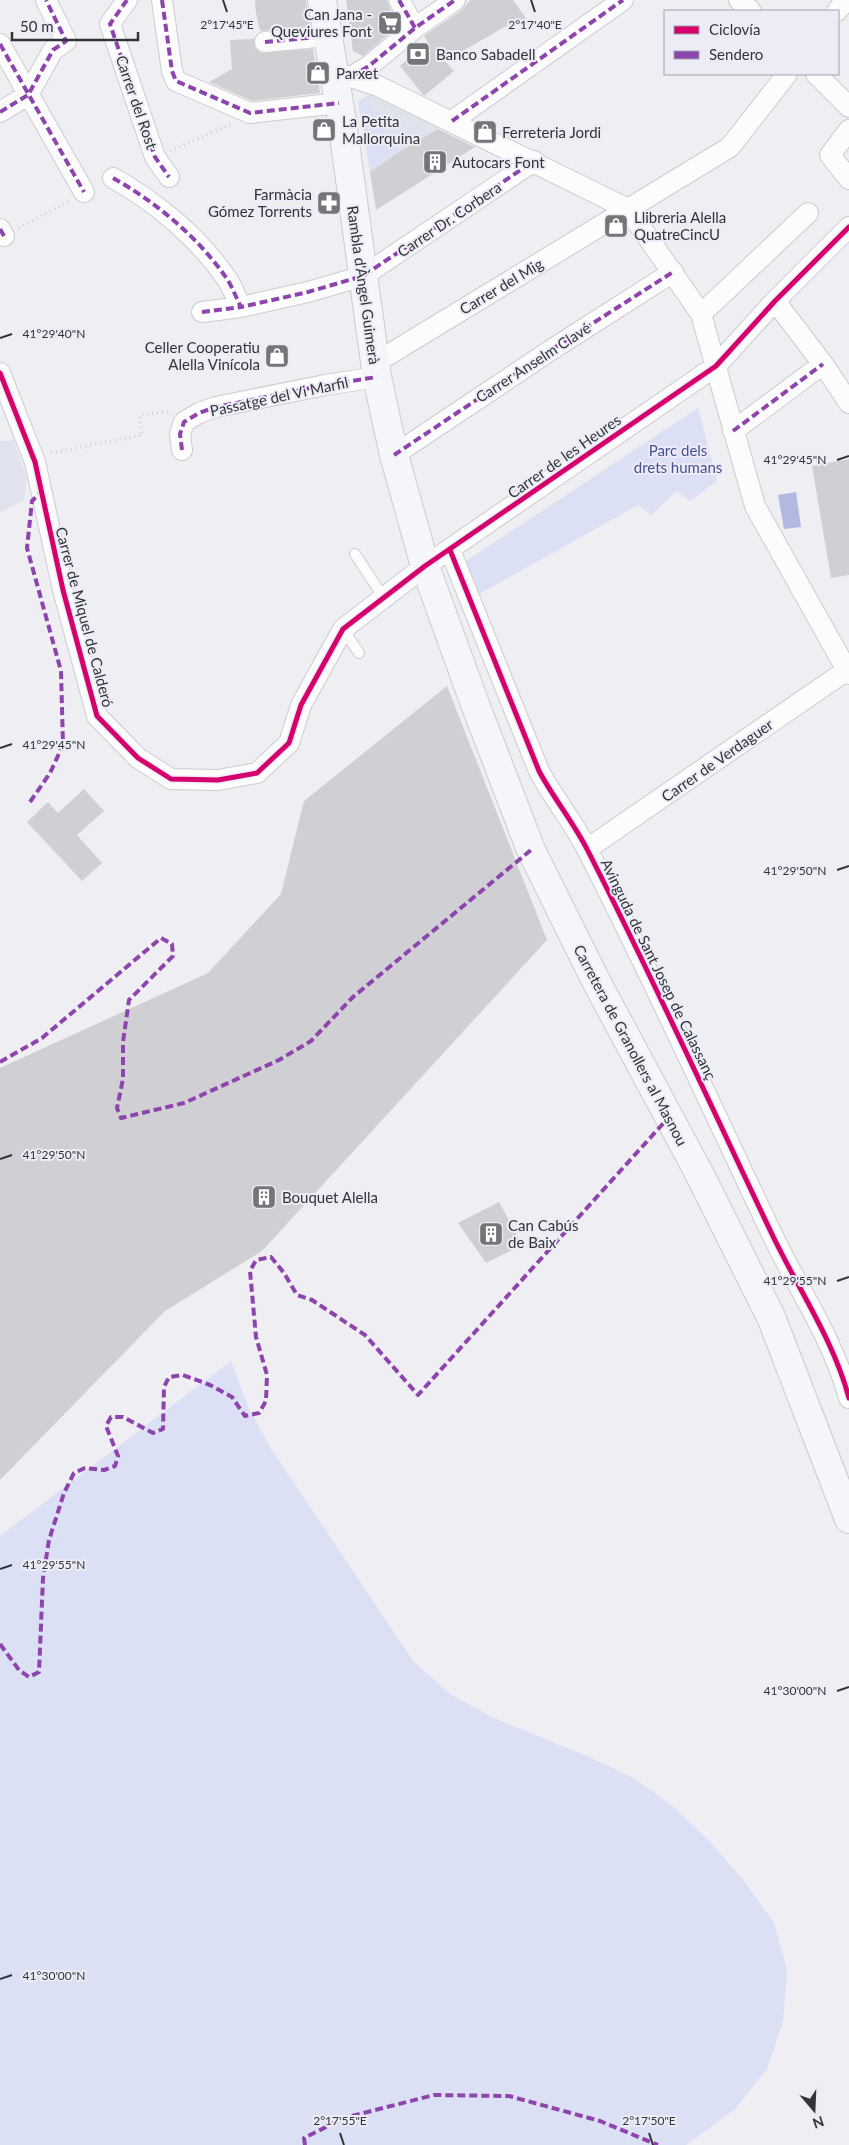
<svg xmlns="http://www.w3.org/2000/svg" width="849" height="2145" font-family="Lato,sans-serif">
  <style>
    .built { fill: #e0e2ed }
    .green { fill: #dce0f5 }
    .water { fill: #b2b9e0 }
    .building { fill: #d0d0d4 }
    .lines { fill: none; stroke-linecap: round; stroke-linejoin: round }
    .lane-casing { stroke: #cbccd0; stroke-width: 12 }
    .street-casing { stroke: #cbccd0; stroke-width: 22 }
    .secondary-casing { stroke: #cbccd0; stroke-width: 30 }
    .path { stroke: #ceced0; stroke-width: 3; stroke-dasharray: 1 4; stroke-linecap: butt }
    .lane { stroke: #fcfcfd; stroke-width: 10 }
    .street { stroke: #fcfcfd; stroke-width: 20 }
    .secondary { stroke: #f5f6f9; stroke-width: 28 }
    .quiet { stroke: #8e44ad; stroke-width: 4; stroke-dasharray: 8 4; stroke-linecap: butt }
    .cycleway-casing { stroke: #ebecf6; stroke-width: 8 }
    .cycleway { stroke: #d6006c; stroke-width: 5 }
    .ticks { fill: none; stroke: #333438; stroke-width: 2 }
    .labels { text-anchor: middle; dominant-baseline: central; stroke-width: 4; stroke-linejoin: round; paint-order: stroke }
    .poi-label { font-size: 15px; fill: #333438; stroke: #ebecf6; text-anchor: start }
    .street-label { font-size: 15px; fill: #333438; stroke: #ebecf6 }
    .park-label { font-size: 15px; fill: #4a5093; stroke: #ebecf6 }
    .ticks-label { font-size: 12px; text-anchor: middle; fill: #333438; stroke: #ebecf6; stroke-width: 4; stroke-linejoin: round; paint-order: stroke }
  </style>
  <rect width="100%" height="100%" fill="#eeeef3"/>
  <!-- built -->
  <path class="built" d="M374,92L443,126L397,153L365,97Z
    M13,440L27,477L24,500L0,513V441Z"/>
  <!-- green -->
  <path class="green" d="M365,97L397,153L370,172L358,102Z
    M698,408L717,481L690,501L677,491L651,515L638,505L474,597L460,565Z
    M231,1361L248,1407L272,1450L414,1662L450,1694L494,1718L589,1757L634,1778L675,1808L711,1843L744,1881L774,1923L787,1970L783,2021L767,2069L735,2109L686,2145H0V1536Z"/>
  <!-- water -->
  <path class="water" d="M796,492L801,527L784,529L778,495Z"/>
  <!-- building -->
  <path class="building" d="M255,0H306L310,26L260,31L256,13Z
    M346,0H387L397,27L363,56L353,51Z
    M470,0H513L526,18L513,28L510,24L445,61L454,71L424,96L400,66L428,42L424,36L462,10Z
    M254,39L255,48L261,53L313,49L320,93L252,101L209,82L232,69L230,40Z
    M438,129L475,147L376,210L370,172L402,150Z
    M849,459V575L831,578L812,466Z
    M447,686L547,940L262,1251L165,1311L0,1480V1068L208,973L281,894L304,801Z
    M84,789L104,811L77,835L102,863L82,881L27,822L48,802L58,813Z
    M499,1202L522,1245L486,1263L458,1223Z"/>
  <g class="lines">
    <defs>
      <path id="lane" d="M355,554L384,598
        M343,629L359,653"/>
      <path id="street" d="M127,0L110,24L155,157L169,177
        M162,0L172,71L176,81L250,113L339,103
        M399,0L415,28
        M739,0L751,11
        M837,11L846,0
        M265,42L327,36
        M0,44L84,192
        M333,73L351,77L378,86L628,209L701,314L755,506L849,674
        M816,74L849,107
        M351,77L369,66L415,28L455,0
        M0,112L28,95L53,50L66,41L46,0
        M452,121L623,0
        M849,130L830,155L849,179
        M113,178C156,202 199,238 227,279C233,288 236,298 241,307L308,292L363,276L534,161
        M0,229L4,236
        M775,301L823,364L849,403
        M202,312L241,307
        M701,314L808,213
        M375,363L730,147L787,74
        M0,373L35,462L63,590L97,716L138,758L171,779L218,780L257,773L289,743L301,705L343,629L425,566L716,366L775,301L849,227
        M733,431L823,364
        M182,450L180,434L184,422L199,413L216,407L325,385L377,377
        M394,455L551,350L673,272
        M450,550L539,771C554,799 574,823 588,851C652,976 710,1104 770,1230C796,1286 833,1338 849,1398
        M587,849L847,670"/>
      <path id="secondary" d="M322,0L342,121L377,377L394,455L425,566L475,704L531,850L596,981L699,1173L771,1317L849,1519"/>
    </defs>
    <!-- lane casing -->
    <use href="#lane" class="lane-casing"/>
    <!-- street casing -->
    <use href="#street" class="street-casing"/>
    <!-- secondary casing -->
    <use href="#secondary" class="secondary-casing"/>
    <!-- path -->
    <path class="path" d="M170,151L231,124
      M19,228L69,201
      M51,453L142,435L140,415L171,411"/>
    <!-- lane -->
    <use href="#lane" class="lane"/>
    <!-- street -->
    <use href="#street" class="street"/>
    <!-- secondary -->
    <use href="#secondary" class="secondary"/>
    <!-- quiet -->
    <path class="quiet" d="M127,0L110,24L155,157L169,177
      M162,0L172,71L176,81L250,113L339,103
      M399,0L415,28
      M265,42L327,36
      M0,44L84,192
      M351,77L369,66L415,28L455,0
      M0,112L28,95L53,50L66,41L46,0
      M452,121L623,0
      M113,178C156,202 199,238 227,279C233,288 236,298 241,307L308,292L363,276L534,161
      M0,229L4,236
      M202,312L241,307
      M733,431L823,364
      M182,450L180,434L184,422L199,413L216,407L325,385L377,377
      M394,455L551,350L673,272
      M30,802L50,773L63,745L61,671L27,548L32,501L41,492
      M0,1062L42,1038L161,938L172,944L173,956L129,1000L123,1042V1079L117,1108L121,1118L184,1103L279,1060L311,1041L353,997L531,850
      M0,1644L19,1670L29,1677L39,1672L43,1578L49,1540L64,1493L74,1473L85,1468L104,1470L115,1466L118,1456L106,1426L111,1417H123L153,1433L163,1429L164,1387L169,1377L183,1375L210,1385L232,1397L245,1416L259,1413L266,1401L267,1375L256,1337L250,1271L256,1260L271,1257L284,1273L297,1295L312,1300L365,1335L418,1395L669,1117
      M305,2145L304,2138L344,2118L434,2095L509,2096L600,2121L658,2145"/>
    <defs>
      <path id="cycleway" d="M0,373L35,462L63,590L97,716L138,758L171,779L218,780L257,773L289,743L301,705L343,629L425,566L716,366L775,301L849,227
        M450,550L539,771C554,799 574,823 588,851C652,976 710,1104 770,1230C796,1286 833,1338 849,1398"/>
    </defs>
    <!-- cycleway casing -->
    <use href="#cycleway" class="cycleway-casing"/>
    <!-- cycleway -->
    <use href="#cycleway" class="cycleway"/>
  </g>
  <!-- ticks -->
  <path class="ticks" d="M223,0L227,12M531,0L535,12M0,338L12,334M837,460L849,456M0,748L12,744M837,870L849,866M0,1159L12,1155M837,1281L849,1277M0,1569L12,1565M837,1691L849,1687M0,1979L12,1975M340,2133L344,2145M649,2133L653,2145"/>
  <!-- icons -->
  <defs>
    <symbol id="supermarket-square" viewBox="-11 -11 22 22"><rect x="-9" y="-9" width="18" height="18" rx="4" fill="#747579" stroke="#ebecf6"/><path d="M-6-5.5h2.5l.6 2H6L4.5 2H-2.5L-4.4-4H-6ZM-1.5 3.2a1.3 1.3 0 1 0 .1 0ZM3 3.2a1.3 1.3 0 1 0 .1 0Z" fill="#fff"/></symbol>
    <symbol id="bank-square" viewBox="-11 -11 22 22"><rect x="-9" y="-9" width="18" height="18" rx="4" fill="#747579" stroke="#ebecf6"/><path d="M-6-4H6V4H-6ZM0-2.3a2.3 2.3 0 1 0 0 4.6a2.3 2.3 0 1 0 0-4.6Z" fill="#fff"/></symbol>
    <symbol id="shop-square" viewBox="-11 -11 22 22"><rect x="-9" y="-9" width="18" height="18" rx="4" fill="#747579" stroke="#ebecf6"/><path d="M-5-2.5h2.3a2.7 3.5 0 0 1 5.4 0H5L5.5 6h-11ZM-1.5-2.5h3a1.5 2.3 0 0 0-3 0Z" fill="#fff"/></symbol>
    <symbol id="building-square" viewBox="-11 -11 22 22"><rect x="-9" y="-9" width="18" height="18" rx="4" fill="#747579" stroke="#ebecf6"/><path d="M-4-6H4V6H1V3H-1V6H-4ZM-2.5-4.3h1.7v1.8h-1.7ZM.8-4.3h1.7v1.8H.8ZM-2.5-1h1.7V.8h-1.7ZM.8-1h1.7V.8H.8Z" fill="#fff"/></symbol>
    <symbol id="pharmacy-square" viewBox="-11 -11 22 22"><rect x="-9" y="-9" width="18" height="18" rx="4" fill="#747579" stroke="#ebecf6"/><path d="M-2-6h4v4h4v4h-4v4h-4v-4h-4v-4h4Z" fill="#fff"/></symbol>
  </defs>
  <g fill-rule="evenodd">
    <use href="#supermarket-square" x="376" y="9" width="28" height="28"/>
    <use href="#bank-square" x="404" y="40" width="28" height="28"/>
    <use href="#shop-square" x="304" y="59" width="28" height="28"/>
    <use href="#shop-square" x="310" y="116" width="28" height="28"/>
    <use href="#shop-square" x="471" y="118" width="28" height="28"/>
    <use href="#building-square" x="421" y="148" width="28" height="28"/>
    <use href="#pharmacy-square" x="315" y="189" width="28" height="28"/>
    <use href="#shop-square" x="602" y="212" width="28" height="28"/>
    <use href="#shop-square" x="263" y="342" width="28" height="28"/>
    <use href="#building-square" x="250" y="1183" width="28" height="28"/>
    <use href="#building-square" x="477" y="1220" width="28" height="28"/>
  </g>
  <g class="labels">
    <!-- poi labels -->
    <g class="poi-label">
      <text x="372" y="14" text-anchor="end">Can Jana -<tspan x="372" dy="17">Queviures Font</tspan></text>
      <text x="436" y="54">Banco Sabadell</text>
      <text x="336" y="73">Parxet</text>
      <text x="342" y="121">La Petita<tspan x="342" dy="17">Mallorquina</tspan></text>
      <text x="502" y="132">Ferreteria Jordi</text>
      <text x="452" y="162">Autocars Font</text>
      <text x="312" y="194" text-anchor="end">Farmàcia<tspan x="312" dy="17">Gómez Torrents</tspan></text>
      <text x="634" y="217">Llibreria Alella<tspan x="634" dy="17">QuatreCincU</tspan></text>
      <text x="260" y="347" text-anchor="end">Celler Cooperatiu<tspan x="260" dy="17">Alella Vinícola</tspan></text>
      <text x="282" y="1197">Bouquet Alella</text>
      <text x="508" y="1225">Can Cabús<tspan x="508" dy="17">de Baix</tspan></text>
    </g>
    <!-- street labels -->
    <g class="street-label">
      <text transform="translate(137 102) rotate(71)">Carrer del Rost</text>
      <text transform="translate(449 219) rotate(-34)">Carrer Dr. Corbera</text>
      <text transform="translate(364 285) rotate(82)">Rambla d'Àngel Guimerà</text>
      <text transform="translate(501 286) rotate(-31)">Carrer del Mig</text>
      <text transform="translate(533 362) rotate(-33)">Carrer Anselm Clavé</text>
      <text transform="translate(279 396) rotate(-12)">Passatge del Vi Marfil</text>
      <text transform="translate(564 456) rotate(-35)">Carrer de les Heures</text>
      <text transform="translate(85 617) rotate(75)">Carrer de Miquel de Calderó</text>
      <text transform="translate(717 760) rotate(-35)">Carrer de Verdaguer</text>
      <text transform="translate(659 969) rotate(64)">Avinguda de Sant Josep de Calassanç</text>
      <text transform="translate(631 1045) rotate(62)">Carretera de Granollers al Masnou</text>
    </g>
    <!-- park labels -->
    <g class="park-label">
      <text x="678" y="450">Parc dels<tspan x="678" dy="17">drets humans</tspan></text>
    </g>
  </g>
  <g class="ticks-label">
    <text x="227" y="29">2°17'45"E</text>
    <text x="535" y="29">2°17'40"E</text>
    <text x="54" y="338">41°29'40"N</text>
    <text x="795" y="464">41°29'45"N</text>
    <text x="54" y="749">41°29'45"N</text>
    <text x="795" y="875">41°29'50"N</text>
    <text x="54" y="1159">41°29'50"N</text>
    <text x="795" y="1285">41°29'55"N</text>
    <text x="54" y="1569">41°29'55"N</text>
    <text x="795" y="1695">41°30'00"N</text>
    <text x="54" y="1980">41°30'00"N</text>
    <text x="340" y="2125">2°17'55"E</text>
    <text x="649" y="2125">2°17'50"E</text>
  </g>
  <!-- legend -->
  <rect x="664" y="10" width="175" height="65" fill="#ebecf6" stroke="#a1a2aa"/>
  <rect x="674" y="26" width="25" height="8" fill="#d6006c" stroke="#a1a2aa"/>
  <text x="709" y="35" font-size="15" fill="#333438">Ciclovía</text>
  <rect x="674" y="51" width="25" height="8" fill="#8e44ad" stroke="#a1a2aa"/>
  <text x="709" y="60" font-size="15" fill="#333438">Sendero</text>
  <!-- north arrow -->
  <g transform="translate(814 2110) rotate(161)" stroke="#ebecf6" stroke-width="4" paint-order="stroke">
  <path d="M0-4L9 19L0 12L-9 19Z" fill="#333438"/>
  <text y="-8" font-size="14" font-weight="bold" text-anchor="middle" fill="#333438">N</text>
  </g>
  <!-- scale -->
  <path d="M12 32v8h126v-8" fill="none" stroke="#333438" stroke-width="2.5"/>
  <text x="20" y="32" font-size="15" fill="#333438" stroke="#ebecf6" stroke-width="4" paint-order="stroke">50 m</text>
</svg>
